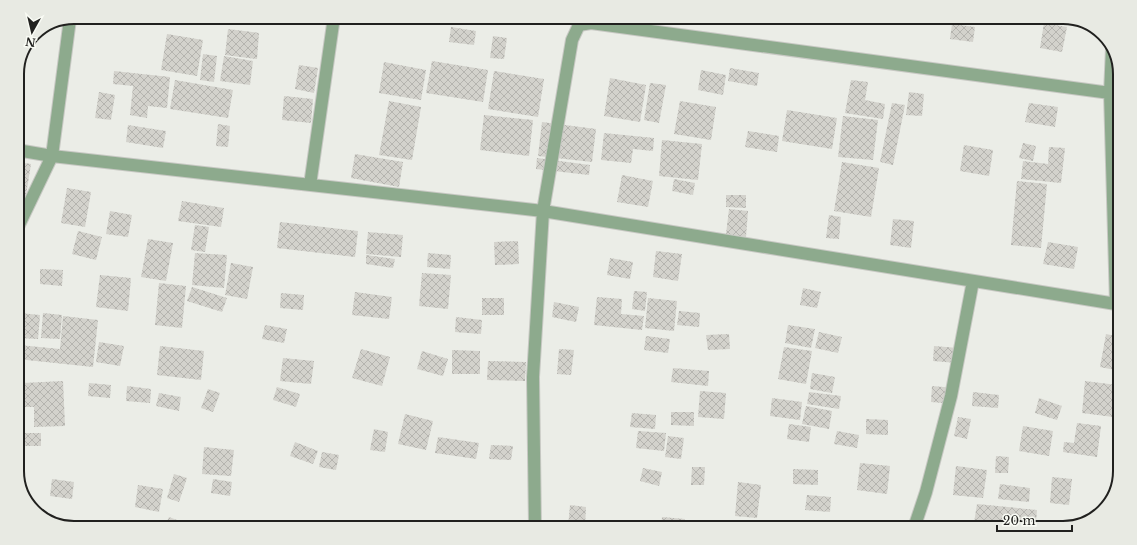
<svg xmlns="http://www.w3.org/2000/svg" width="1137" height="545" font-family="'Libre Baskerville',serif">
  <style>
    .building { fill: url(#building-cross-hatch) }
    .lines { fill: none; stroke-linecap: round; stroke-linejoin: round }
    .minor-casing { stroke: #c7c8c3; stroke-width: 14 }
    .minor { stroke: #8daa8d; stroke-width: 12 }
    .rim { fill: none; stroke: #21211f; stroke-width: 2 }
  </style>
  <defs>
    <pattern id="building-cross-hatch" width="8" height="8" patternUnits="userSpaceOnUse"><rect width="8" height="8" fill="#d3d2cc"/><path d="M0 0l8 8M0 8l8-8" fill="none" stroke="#b5b4af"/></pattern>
  </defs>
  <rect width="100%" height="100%" fill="#ebede7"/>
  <!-- building -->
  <path class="building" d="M1044,23L1067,27L1062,52L1040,48Z
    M952,24L975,27L973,42L950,39Z
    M451,27L476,31L474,45L449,42Z
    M228,29L259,33L257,59L225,55Z
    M167,34L203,40L197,76L161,70Z
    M493,36L507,38L504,59L490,58Z
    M203,54L217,56L214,82L200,80Z
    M224,56L253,61L250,85L220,81Z
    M432,61L488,70L483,102L426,93Z
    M384,62L426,70L421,100L379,93Z
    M299,65L318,68L314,93L295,89Z
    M730,68L759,73L757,86L728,81Z
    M701,70L726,75L723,95L698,90Z
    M114,71L170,77L167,108L148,106L147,118L130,115L133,86L113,84Z
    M494,71L544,79L538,117L488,109Z
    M610,78L646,85L640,122L604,116Z
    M175,80L233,90L228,118L170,109Z
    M851,80L868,82L865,100L885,104L883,119L845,113Z
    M650,83L666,85L659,123L644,120Z
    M99,92L115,95L111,120L95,118Z
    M909,92L924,94L922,116L906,115Z
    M284,96L313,99L311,123L282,120Z
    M389,101L421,107L412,160L379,155Z
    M680,101L716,107L711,140L674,134Z
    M892,103L905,105L893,165L880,162Z
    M1029,103L1058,107L1055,127L1025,122Z
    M787,110L837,118L832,149L782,141Z
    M484,115L533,120L529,156L480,150Z
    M843,116L878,120L873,160L838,157Z
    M542,122L596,129L592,162L538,156Z
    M218,124L230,126L228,147L216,146Z
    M128,125L166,131L163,148L126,142Z
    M748,131L779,136L777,152L745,147Z
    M604,133L654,138L653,151L633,149L631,163L601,160Z
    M662,140L702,144L698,180L659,176Z
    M1023,143L1036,146L1033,161L1019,158Z
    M964,145L993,150L989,176L960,171Z
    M1049,147L1065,148L1061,183L1021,179L1023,161L1048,164Z
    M355,154L403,162L399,187L351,178Z
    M537,158L590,165L589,175L536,169Z
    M17,162L31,164L21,226L17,225Z
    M842,162L879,168L871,217L834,211Z
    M622,175L653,181L648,207L617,202Z
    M674,179L695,183L693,195L672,191Z
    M1017,181L1047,184L1041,248L1011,245Z
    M67,188L91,192L85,227L61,223Z
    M726,195H746V208L726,207Z
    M182,201L224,208L221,227L178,221Z
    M729,209L748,211L746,237L726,234Z
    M110,211L132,215L128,237L106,234Z
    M829,215L841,217L839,239L826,238Z
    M893,219L914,221L911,248L890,245Z
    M280,222L358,231L355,257L277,248Z
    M195,225L209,227L205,252L191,250Z
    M78,231L102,237L96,260L72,254Z
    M368,232L403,235L401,257L366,254Z
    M148,239L173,243L166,281L141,277Z
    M518,241L519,264L495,265L494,242Z
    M1048,242L1078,247L1074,269L1043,264Z
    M656,251L682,254L678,281L653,277Z
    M195,253L227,255L224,288L192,285Z
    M428,253L451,255L450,269L427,267Z
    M366,255L395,259L393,268L366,264Z
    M610,258L633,262L630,279L607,275Z
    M231,263L253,267L247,299L225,295Z
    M40,269L63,270L62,286L40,284Z
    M422,273L451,275L448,309L419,306Z
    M100,275L131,278L128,311L96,307Z
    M159,283L186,286L182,328L155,325Z
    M192,287L227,298L222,312L187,301Z
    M803,288L821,292L817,308L800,305Z
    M634,291L647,292L645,311L632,309Z
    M355,292L392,297L389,319L352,315Z
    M281,293L304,295L303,310L280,308Z
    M597,297L622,299L621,314L644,316L642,330L594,325Z
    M482,298H504V315H482Z
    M648,298L677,301L674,331L645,328Z
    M554,302L579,307L576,322L552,317Z
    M679,311L700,313L699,327L677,325Z
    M20,313L40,315L38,339L19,338Z
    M43,313L62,315L60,339L41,338Z
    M63,316L98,320L93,367L17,359L19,345L60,349Z
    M456,317L482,320L481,334L455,332Z
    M265,325L287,329L284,343L262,339Z
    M788,325L815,329L811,348L785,343Z
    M819,332L842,337L838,353L815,348Z
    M729,334L730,349L708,350L706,335Z
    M1106,334L1120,337V371L1100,367Z
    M646,336L670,339L668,353L644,350Z
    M99,342L124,346L120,366L96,362Z
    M160,346L204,351L201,380L157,375Z
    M934,346L958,348L957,363L933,361Z
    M784,347L812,351L806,384L778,379Z
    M361,349L390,357L382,386L352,378Z
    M559,349L574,350L571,375L557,374Z
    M452,350L480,351V374H452Z
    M422,351L448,359L443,376L417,369Z
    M283,358L314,361L311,384L280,381Z
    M488,361L526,362L525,381L487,380Z
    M673,368L709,371L708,386L671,382Z
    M812,373L835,377L832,393L810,389Z
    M63,381L65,426L34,427V407H24L23,383Z
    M1085,381L1117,385L1113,417L1082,413Z
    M89,383L111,385L110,398L88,396Z
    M127,386L151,389L150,403L126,401Z
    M932,386L955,388L954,404L931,402Z
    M277,387L300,394L296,407L273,400Z
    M208,389L220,393L213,412L201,408Z
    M700,391L726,393L724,419L698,417Z
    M809,392L841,396L839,409L807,404Z
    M973,392L999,395L998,408L972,406Z
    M159,393L181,397L179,411L156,406Z
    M772,398L802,402L800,420L770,416Z
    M1039,398L1062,406L1057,420L1035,413Z
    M1118,398L1120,399V427L1113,426Z
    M806,406L832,411L829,429L802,424Z
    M671,412H694V426L671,425Z
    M632,413L656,415L655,429L630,427Z
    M405,414L433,421L426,450L398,444Z
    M958,417L971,419L967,439L954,436Z
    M866,419L888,420V435L866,434Z
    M1077,423L1101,426L1097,457L1063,452L1064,442L1074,443Z
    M789,424L811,427L809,442L787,439Z
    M1023,426L1053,431L1049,456L1019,451Z
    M374,429L388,432L385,452L370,450Z
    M638,431L666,433L664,451L636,448Z
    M837,431L859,435L857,448L834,444Z
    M20,433H41V446H20Z
    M668,436L684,438L681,459L665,457Z
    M438,437L479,443L476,459L435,453Z
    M295,442L318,451L313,464L290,456Z
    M491,445L513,446L511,460L489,459Z
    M204,447L234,450L231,476L202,474Z
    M322,452L339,455L336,470L319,467Z
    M996,456L1009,457L1008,473H995Z
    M860,463L890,466L887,494L857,490Z
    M956,466L987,470L983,498L953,495Z
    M692,467H705L704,485H691Z
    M643,468L662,472L659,486L640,481Z
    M793,469L818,470V485L793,484Z
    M174,474L187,478L179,502L167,498Z
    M1052,477L1072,479L1069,505L1050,503Z
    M52,479L74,482L72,499L50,496Z
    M213,479L232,482L230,496L211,493Z
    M738,482L761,485L757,518L735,516Z
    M1000,484L1030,488L1029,502L998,499Z
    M138,485L163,489L159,512L135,507Z
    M807,495L831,497L830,512L805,510Z
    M977,504L1037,510L1036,522L1014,520L1013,527L974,523Z
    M570,505L586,507L585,528L568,527Z
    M169,517L198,528H164Z
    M662,517L685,519V528H661Z
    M855,522L876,527V528H854Z"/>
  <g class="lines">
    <defs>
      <path id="minor" d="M1112,48L1110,93L1116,304
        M17,150L52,156L543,211L1116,304L1120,308
        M310,185L334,17
        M17,229L52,156L70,19
        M535,528L533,377L543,211L572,40L579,25L591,23L1110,93
        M914,528L926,492L951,396L973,281"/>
    </defs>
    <!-- minor casing -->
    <use href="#minor" class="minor-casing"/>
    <!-- minor -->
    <use href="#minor" class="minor"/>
  </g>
  <!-- crop -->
  <path d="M0 0H1137V545H0ZM74 24H1063A50 50 0 0 1 1113 74V471A50 50 0 0 1 1063 521H74A50 50 0 0 1 24 471V74A50 50 0 0 1 74 24Z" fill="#e8eae3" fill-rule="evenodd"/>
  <path class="rim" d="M74 24H1063A50 50 0 0 1 1113 74V471A50 50 0 0 1 1063 521H74A50 50 0 0 1 24 471V74A50 50 0 0 1 74 24Z"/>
  <!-- north arrow -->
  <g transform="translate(32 32) rotate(188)" stroke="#f9fbf4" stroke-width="3" paint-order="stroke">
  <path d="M0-3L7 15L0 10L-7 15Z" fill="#21211f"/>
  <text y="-6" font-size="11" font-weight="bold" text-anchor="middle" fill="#21211f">N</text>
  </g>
  <!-- scale -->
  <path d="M997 525v6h75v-6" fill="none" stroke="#21211f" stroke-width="2"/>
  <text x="1003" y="525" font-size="12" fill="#21211f" stroke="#f9fbf4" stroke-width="3" paint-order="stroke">20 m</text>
</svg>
